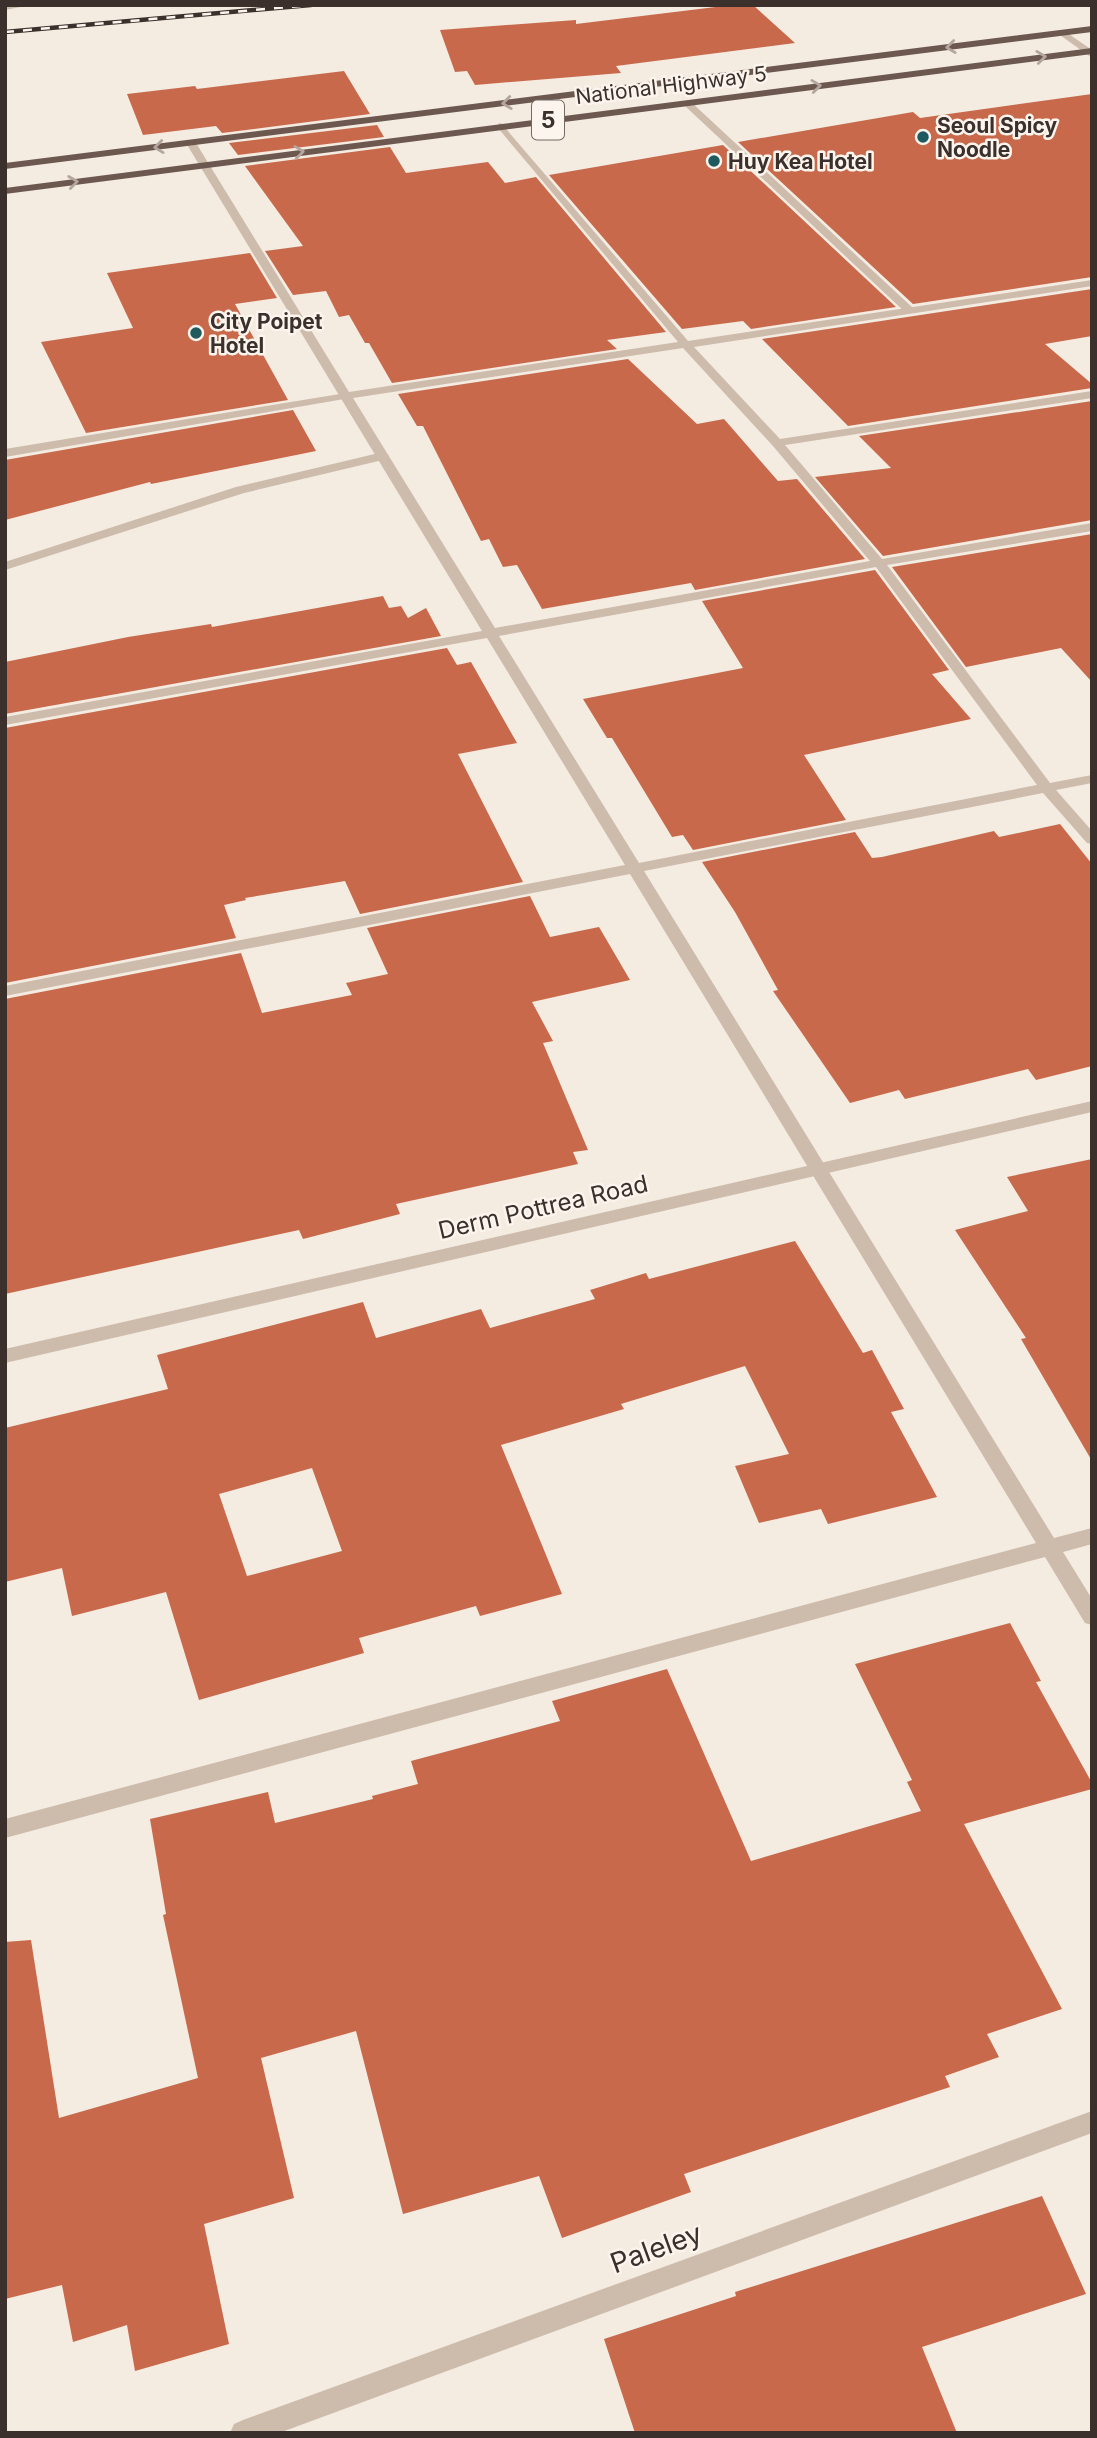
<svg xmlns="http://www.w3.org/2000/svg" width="1097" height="2438" font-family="Inter,sans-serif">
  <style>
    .building { fill: #c8694b; fill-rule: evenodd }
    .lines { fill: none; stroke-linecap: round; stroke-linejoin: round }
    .service { fill: #cdbbac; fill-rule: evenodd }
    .minor { fill: #cdbbac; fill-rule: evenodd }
    .tertiary { fill: #cdbbac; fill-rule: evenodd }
    .trunk { fill: #6c584f; fill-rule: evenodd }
    .rail-casing { stroke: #3b302b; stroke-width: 4.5 }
    .rail { stroke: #fbf5ee; stroke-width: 2.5; stroke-dasharray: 9; stroke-linecap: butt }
    .oneway { stroke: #b4a69e }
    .poi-dot { fill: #1f5a5e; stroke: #fbf5ee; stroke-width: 2.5 }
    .labels { text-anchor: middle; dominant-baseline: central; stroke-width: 5; stroke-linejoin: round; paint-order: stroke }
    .far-street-label { font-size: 21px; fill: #3b302b; stroke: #fbf5ee }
    .far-poi-label { font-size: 21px; font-weight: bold; fill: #3b302b; stroke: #fbf5ee; text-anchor: start }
    .shield { fill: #fbf5ee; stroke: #756b66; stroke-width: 2 }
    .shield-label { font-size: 23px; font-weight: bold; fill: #3b302b }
    .street-label { font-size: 24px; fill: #3b302b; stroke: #fbf5ee }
    .near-street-label { font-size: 28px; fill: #3b302b; stroke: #fbf5ee }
  </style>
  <rect width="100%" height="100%" fill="#f4ebe1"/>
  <!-- building -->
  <path class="building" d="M732,5H753L795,43L616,66L621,73L475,85L467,71L455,72L440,30L576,20V24Z
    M344,71L370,114L222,133L216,126L143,135L127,94L195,86L197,89Z
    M1092,94V277L913,304L738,142L913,112L920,118Z
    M377,125L384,137L238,155L229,143Z
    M723,145L896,307L751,329L743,321L682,329L549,175Z
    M390,147L406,173L488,162L505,183L536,177L666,332L607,340L617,349L392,383L369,343H365L349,315L339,317L326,291L293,295L265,251L303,246L245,166Z
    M250,253L277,298L235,304L288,400L86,433L41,342L133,328L107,273Z
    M1092,289V336L1045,344L1092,384V388L848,426L762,339Z
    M628,359L697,424L724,419L778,481L797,479L865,559L695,590L691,583L542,609L517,565L503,567L489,539L481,541L423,426H417L398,394Z
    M1092,401V520L883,556L815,477L891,468L859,436Z
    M293,410L316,451L151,484L150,482L5,520V460Z
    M1092,534V682L1061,648L966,667L892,567Z
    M875,570L949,670L932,674L971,719L804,755L846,820L693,850L683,835L672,837L612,738H607L583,699L743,668L702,601Z
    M383,596L389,608L401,606L408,618L426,608L441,636L5,714V662L128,637L211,624L212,627Z
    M447,648L457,665L471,662L517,743L458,754L523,882L360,914L345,881L245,898L246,900L224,905L236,938L5,983V728Z
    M1060,824L1092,864V1066L1036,1080L1028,1069L905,1099L899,1090L850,1103L773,991L778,990L735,912L702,862L855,832L872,858L882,857L994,831L999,837Z
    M530,896L550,937L599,927L630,980L532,1002L553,1041L543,1043L588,1150L573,1152L578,1164L396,1204L400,1214L303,1239L299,1230L5,1294V999L241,953L262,1013L352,995L346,983L388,974L367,928Z
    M1092,1159V1461L1021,1339L1026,1338L955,1230L1028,1211L1007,1177Z
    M795,1241L863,1353L872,1350L904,1409L891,1412L937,1497L828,1524L821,1509L759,1523L735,1466L789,1454L745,1366L621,1404L624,1409L501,1445L562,1594L480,1616L476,1606L359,1638L364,1653L199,1700L166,1592L72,1616L62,1568L5,1582V1428L168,1389L157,1355L363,1302L376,1338L481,1309L490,1328L595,1299L590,1290L646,1273L649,1279ZM312,1468L342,1551L247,1576L219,1494Z
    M1010,1623L1041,1681L1036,1682L1092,1783V1789L964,1824L1062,2009L987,2034L999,2057L945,2076L950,2087L684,2174L691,2192L562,2238L539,2176L403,2214L356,2031L261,2058L294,2198L204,2224L229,2344L135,2371L127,2325L73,2342L62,2285L5,2299V1942L31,1940L59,2118L198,2078L163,1915L166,1914L150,1819L268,1792L275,1823L373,1799L372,1796L418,1784L411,1761L560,1721L552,1701L667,1669L751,1861L921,1811L907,1782L912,1780L855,1664Z
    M1042,2196L1086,2294L922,2347L957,2433H635L604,2339L736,2296L735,2292Z"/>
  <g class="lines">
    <!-- service -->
    <path class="service" d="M684,101H690L913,308V312H905L684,105Z
      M346,393L352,396L350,398L5,457V449Z
      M383,452L389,456L387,459L244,493L5,570V562L236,487Z"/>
    <!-- minor -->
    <path class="minor" d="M5,5H31L5,10Z
      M501,123L688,341L1092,280V286L694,347L780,439L1092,391V398L785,445L882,559L1092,523V531L887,565L1050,783L1092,775V783L1056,790L1092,831V844L1087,843L1043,793L644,871L1054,1538L1092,1528V1544L1063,1552L1092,1599V1625L1085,1623L1045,1557L5,1838V1819L1036,1543L630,874L5,996V986L625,865L487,638L5,725V717L482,631L186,143L191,140L196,143L349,392L678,342L498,128V124ZM683,348L773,446L870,561L495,628L353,398ZM876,567L1037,785L639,863L499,636Z
      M1092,2111V2133L279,2433H230L234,2424L243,2420Z"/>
    <!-- tertiary -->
    <path class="tertiary" d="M1063,30L1092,50V58L1060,35L1058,33Z
      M1092,1101V1112L5,1363V1349Z"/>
    <!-- trunk -->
    <path class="trunk" d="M1092,26V32L5,169V163Z
      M1092,48V54L5,194V188Z"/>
    <defs>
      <path id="rail" d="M5,32L311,5"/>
    </defs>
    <!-- rail casing -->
    <use href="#rail" class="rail-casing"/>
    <!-- rail -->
    <use href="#rail" class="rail"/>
  </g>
  <!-- one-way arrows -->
  <defs><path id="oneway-chevron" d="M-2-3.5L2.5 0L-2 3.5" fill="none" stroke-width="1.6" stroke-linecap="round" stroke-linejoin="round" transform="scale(1.75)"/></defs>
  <g class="oneway">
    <use href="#oneway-chevron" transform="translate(951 47) rotate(173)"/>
    <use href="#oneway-chevron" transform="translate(1041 57) rotate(-7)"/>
    <use href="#oneway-chevron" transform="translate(816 86) rotate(-7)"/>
    <use href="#oneway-chevron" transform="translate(507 103) rotate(173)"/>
    <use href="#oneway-chevron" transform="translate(159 147) rotate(173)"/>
    <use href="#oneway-chevron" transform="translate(299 152) rotate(-7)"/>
    <use href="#oneway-chevron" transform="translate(73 182) rotate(-8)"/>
  </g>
  <!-- markers -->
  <g class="poi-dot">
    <circle cx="923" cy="137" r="7"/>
    <circle cx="714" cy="161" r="7"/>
    <circle cx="196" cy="333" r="7"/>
  </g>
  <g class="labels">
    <!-- far-street labels -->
    <g class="far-street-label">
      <text transform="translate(671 85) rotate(-7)">National Highway 5</text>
    </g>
    <!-- far-poi labels -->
    <g class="far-poi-label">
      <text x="937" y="125">Seoul Spicy<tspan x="937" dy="24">Noodle</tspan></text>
      <text x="728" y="161">Huy Kea Hotel</text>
      <text x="210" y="321">City Poipet<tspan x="210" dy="24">Hotel</tspan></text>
    </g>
    <!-- shield labels -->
    <rect class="shield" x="532" y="100.5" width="32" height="39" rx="5"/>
    <g class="shield-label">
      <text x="548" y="120">5</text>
    </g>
    <!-- street labels -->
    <g class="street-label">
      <text transform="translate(543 1207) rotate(-13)">Derm Pottrea Road</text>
    </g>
    <!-- near-street labels -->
    <g class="near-street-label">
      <text transform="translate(656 2248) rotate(-20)">Paleley</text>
    </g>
  </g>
  <!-- border -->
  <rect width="1097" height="2438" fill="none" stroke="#3b302b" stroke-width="14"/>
</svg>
